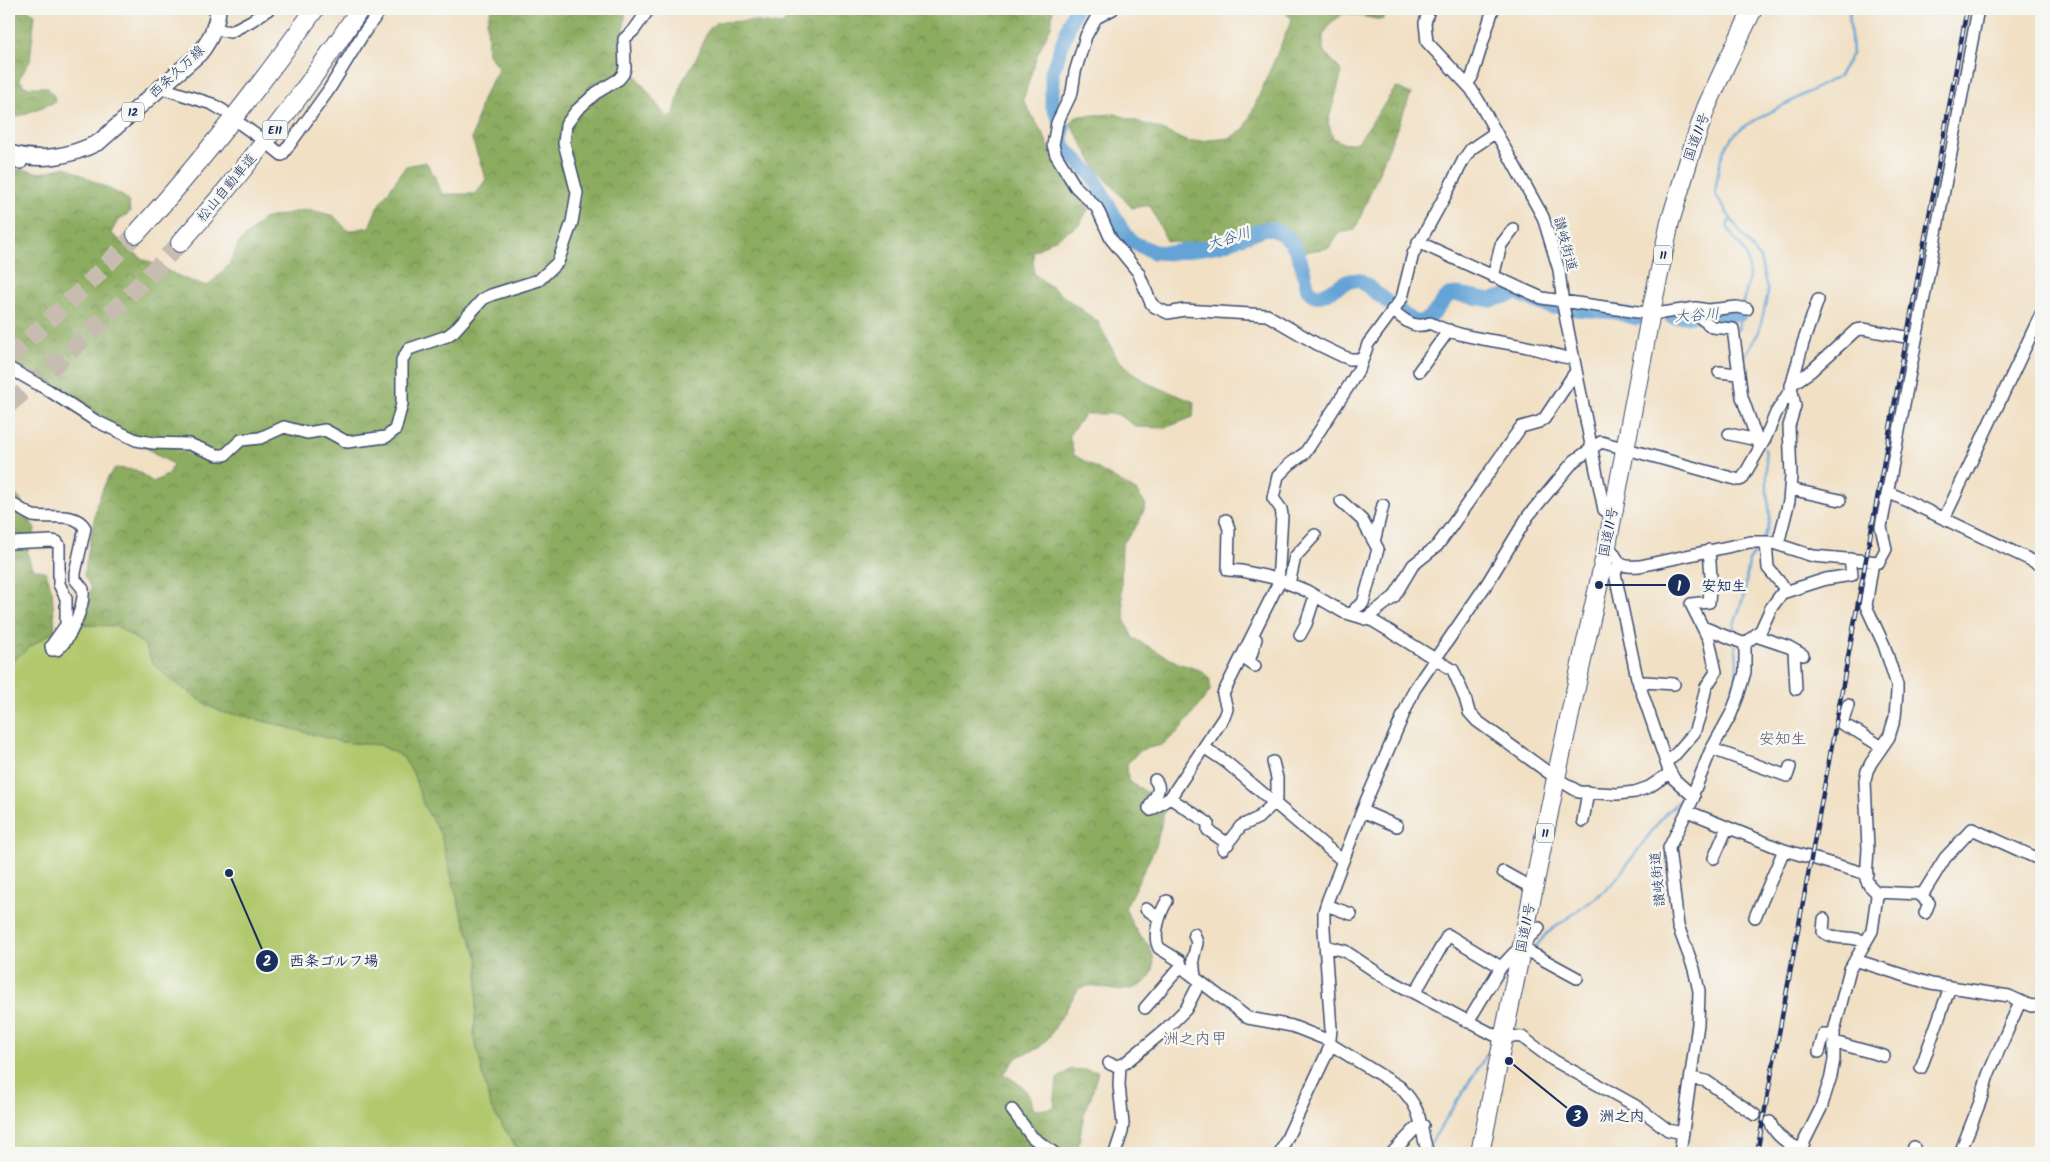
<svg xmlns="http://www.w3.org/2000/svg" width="2050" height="1162" font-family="Kalam,'Klee One',sans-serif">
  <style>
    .green { fill: #b1c86d; stroke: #667c66 }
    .forest { fill: url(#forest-crowns); stroke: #546e5f }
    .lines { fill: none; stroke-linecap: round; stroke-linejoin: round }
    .stream { stroke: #64a3d6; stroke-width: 2.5 }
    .river { stroke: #64a3d6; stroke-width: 15 }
    .highway-tunnel { stroke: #c6bdb0; stroke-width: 18; stroke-dasharray: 18 9; stroke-linecap: butt }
    .minor-casing { stroke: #3b4a6d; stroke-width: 14 }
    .major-casing { stroke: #3b4a6d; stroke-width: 18 }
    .highway-casing { stroke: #3b4a6d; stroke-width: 20 }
    .minor { stroke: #fff; stroke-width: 11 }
    .major { stroke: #fff; stroke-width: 15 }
    .highway { stroke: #fff; stroke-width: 18 }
    .rail-casing { stroke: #1b2f5e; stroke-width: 4.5 }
    .rail { stroke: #f6f6f2; stroke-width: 2.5; stroke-dasharray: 8; stroke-linecap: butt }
    .labels { text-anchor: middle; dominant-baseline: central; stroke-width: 5; stroke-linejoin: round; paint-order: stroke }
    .shield { fill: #f6f6f2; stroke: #5d6b8a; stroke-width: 1 }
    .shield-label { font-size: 12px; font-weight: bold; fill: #1b2f5e }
    .street-label { font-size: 14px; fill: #1b2f5e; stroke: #f6f6f2 }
    .water-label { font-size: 15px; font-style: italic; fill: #355888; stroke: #f6f6f2 }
    .quarter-label { font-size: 16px; fill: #605c74; stroke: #f6f6f2 }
    .leader { fill: none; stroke: #1b2f5e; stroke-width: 2 }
    .callout-dot { fill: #1b2f5e; stroke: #f6f6f2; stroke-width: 2 }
    .mark-label { font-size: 15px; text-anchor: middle; font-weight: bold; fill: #fff }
    .callout-label { font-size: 15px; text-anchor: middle; font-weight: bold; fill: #1b2f5e; stroke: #f6f6f2; stroke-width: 5; stroke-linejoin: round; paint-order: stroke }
  </style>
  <defs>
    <pattern id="forest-crowns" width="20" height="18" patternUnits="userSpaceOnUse" patternTransform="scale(1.25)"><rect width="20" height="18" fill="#8cac60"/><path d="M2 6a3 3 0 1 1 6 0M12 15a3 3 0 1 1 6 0" fill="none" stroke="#728c52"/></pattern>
  </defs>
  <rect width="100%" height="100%" fill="#f6f6f2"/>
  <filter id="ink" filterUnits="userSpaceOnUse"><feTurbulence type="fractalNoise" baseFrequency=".02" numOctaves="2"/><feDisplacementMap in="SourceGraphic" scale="10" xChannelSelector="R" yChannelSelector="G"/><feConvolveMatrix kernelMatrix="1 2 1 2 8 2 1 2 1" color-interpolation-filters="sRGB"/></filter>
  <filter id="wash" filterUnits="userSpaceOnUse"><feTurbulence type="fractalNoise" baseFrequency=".0096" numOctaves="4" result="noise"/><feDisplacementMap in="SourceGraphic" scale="20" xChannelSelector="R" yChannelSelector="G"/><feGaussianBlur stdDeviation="1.12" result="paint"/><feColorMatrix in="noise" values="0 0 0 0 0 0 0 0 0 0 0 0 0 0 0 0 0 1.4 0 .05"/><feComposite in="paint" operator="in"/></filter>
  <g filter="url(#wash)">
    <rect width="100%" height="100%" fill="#f1e0c4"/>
    <!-- green -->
    <path class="green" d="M84,625L116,626L145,645L152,663L207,705L224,713L245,716L342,742L380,745L403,757L413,773L424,806L440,833L461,912L479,961L474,1036L491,1108L520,1153H9V664L27,649L55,630Z"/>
    <!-- forest -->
    <path class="forest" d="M9,9H26L35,14L30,61L19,79L25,87H47L54,96L55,102L14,118L9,117Z
      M491,9H626L622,47L629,66L666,117L674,114L682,82L697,57L707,32L716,22L751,21L782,25L792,14V9H1053L1051,26L1037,55L1023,100L1043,134L1065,181L1089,208L1079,225L1033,252L1034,274L1098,322L1118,360L1147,383L1194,402L1193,417L1165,428L1137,427L1117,414H1085L1069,435L1074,455L1136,491L1146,505L1139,522L1122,545L1121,588L1125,621L1133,638L1178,663L1202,671L1210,680V691L1180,730L1162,745L1140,750L1127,764L1128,781L1148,793L1161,796L1165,808L1156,846L1125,908C1129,916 1132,925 1137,932C1141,939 1149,943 1151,950C1161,976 1142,991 1117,990C1101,989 1097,982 1079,988L1049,1037L1039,1048L1017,1057L1004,1074C1022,1086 1028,1088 1034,1110L1054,1108L1057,1079L1071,1069L1098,1071L1091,1097L1084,1114L1077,1153H1058L1043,1138L1035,1153H520L491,1108L474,1036L479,961L461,912L440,833L424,806L413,773L403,757L380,745L342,742L245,716L224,713L207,705L167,677L152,663L145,645L116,626L84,625L91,588L84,575L97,503L107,479L115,468L136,470L153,482L169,474L173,464L157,455L70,394L9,360V167L41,173L66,167L123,196L129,203L130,212L117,222L111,233L141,258L185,279L208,286L229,265L239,243L263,219L308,209L334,216L348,231L369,227L378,206L406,166L426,162L435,177L442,194H476L486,179L472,139L482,99L499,68L488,54L487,20Z
      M1281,9H1388L1382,20L1344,13L1332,22L1323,35V50L1342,72L1328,122L1333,138L1345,144L1358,142L1396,87L1411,94L1355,230L1339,233L1329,248L1303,252C1271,206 1260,229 1217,242C1201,247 1183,243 1167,241L1150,205L1132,208L1096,168L1071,124L1076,116L1115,114L1160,129L1188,142L1230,138L1245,128L1292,19Z
      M9,490L20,499L35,530L27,552L32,568L46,572L52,591L55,630L27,649L9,664Z"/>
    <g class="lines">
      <!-- stream -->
      <path class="stream" d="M1731,219L1760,259L1768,293L1759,332L1742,361
        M1743,304C1748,285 1754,266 1742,248C1736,240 1730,235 1727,225L1731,219L1715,194C1719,165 1720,142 1746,125L1839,76L1852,54L1849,9
        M1738,330L1741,311
        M1763,538C1774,518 1769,512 1767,492C1767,477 1767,463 1765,448
        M1734,636L1733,628L1744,595L1749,561L1758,547
        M1725,714C1734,689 1740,671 1735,644
        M1694,777L1702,756
        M1533,950L1546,934L1598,896L1613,883L1664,815L1685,795
        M1525,971L1530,957
        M1517,1010L1523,984
        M1430,1144L1494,1043"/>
      <!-- river -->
      <path class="river" d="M1075,9L1052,72V104L1063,127L1062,141L1065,149L1092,175L1122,230L1132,242L1154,252L1171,253L1220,245L1266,228C1298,233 1302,264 1308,290C1323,308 1340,275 1361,281L1412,321C1433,326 1436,306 1449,295L1457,294L1491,300L1517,293L1542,304L1552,307L1615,312L1637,318
        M1672,317L1705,314H1740"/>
    </g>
  </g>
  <g filter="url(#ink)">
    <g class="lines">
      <!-- highway-tunnel -->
      <path class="highway-tunnel" d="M9,357L88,284L136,234
        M9,404C69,354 126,300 180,243"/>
      <defs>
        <path id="minor" d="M1113,9L1096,18L1086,36L1075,72L1072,92L1057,123L1053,145L1056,155L1075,186L1097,208L1111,239L1138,272L1151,303L1155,307L1168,313L1184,310L1267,315L1317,344L1342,356L1350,359H1362
          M1429,9L1425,23L1427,42L1471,89L1478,100L1543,217L1559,270L1563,305L1604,510L1613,514
          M215,29L230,32L251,21L269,9
          M1467,84L1472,77L1493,9
          M162,88L212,104L224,111
          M242,125L256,135
          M272,147L282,155L328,91L363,34L381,9
          M9,162L21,163L18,156
          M1418,242L1542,298L1638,312L1662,313L1696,308L1708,310L1737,307L1747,309
          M1493,277L1501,245L1513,229
          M1696,308L1702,319L1712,327L1733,329L1742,397L1760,448
          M1392,310C1405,320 1414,330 1430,323C1461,339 1498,340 1532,348C1547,351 1558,358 1573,358
          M9,368L48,390L96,421L136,440L153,443L189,444L217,455H225L241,440L260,438L284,427L307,433L325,430L347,442L386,437L395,430L402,404V360L409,349L447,336L454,331L483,299L491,295L539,280L558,262L572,222L577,193L564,143L566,125L576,111L596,93L619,79L623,74L625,68L624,39L634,30L649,9
          M1419,371L1449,330
          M1719,372L1738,374
          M1791,385L1811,371L1856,330L1863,329L1916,339
          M1729,434L1757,440
          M1790,489L1840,500
          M1888,492L2041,565
          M1341,501L1362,520L1378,549L1363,603L1356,608L1353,615
          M9,503C18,506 25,513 33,516C49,519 76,511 85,528L75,573V579L83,589C85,606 70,640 57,650H52L51,646L66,625V598L59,584V545L57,542L51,541L9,543
          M1944,519L2041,314
          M1226,520L1229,529L1228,570L1242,571L1278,579L1307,591L1343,612L1373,621L1388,630L1453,670L1465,698L1469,712L1477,721L1556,778L1579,792L1617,794L1635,792L1649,787L1670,773
          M1374,542L1383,505
          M1766,542L1768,568L1787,591
          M1778,544L1789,501L1791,476L1789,426L1795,406L1791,387L1803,343L1818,300
          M1606,551L1613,552C1621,567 1623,567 1640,566L1750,542H1770L1813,556L1879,562L1886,549L1881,527L1978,9
          M1619,563L1615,574L1637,678L1668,768L1674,779L1694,797L1669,848L1678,926L1694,969L1699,991L1698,1024L1680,1153
          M1289,584L1295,557L1315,535
          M1365,619L1394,597L1413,565L1437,546L1448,531L1521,427L1539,422L1544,419L1576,371
          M1703,627L1745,644
          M1300,635L1306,624L1315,596
          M1756,636L1789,647L1803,655
          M1794,650L1796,689
          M1255,666L1249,662L1256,639
          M1639,685L1645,682L1674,684
          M1848,705L1842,724L1858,732L1882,747
          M1205,748L1226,762L1343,861
          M1712,749L1787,776L1790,767
          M1666,761L1673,757L1694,733L1700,714L1706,687L1716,672L1709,640L1691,604L1709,602L1711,576L1709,550
          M1155,780C1164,790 1153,798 1149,808L1151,810L1154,808L1170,798L1208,823V830L1228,844
          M1693,794L1710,752L1731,714L1738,696L1745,672V644L1761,630L1771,608L1782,593L1826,579L1852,575L1850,559
          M1170,798L1224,717L1227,709L1223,694L1278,584L1282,515L1281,509L1273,498L1278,476L1290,464L1305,453L1350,384L1360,367L1368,344L1402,298L1413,254L1445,196L1464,159L1471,149L1496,132
          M1362,811L1397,826
          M1687,811L1784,850L1867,874
          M1583,821L1588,792
          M1223,849L1241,826L1258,818L1274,803L1277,796V778L1273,762
          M1714,858L1727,828
          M1503,872L1534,889
          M1876,892L1919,894L1924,892L1945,858L1972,829L2041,860
          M1919,894L1929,903L1925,913
          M1167,901C1160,912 1152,936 1159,948L1180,961L1181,966L1189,973L1248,1018L1292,1026L1330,1041
          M1326,905L1351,914
          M1146,909L1159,918
          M1755,917L1784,850
          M1824,919L1823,932C1836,941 1852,935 1865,942
          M1194,934L1197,943L1193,959L1195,977
          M1524,942L1539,928
          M1325,946L1345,951L1382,976L1494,1035L1522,1037L1553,1060L1636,1106L1668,1130L1683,1133
          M1855,960L1931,984L2009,996L2031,1006L2041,1005
          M1415,993L1448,935L1501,967
          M1145,1008L1181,966
          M1468,1022L1501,967L1514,953L1522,948L1577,978
          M1834,1042L1884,1056
          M1330,1044L1400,1087C1425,1113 1418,1124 1428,1153
          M1819,1052L1824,1034H1834
          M1109,1063C1114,1067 1119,1066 1125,1063L1165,1030L1186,1009L1200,982
          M1921,1068L1950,987
          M1691,1078L1706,1081L1755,1115
          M1012,1110L1032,1137L1054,1153
          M1770,1122C1775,1136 1789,1145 1802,1149
          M1393,1152L1416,1128L1423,1125
          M1115,1153L1122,1132L1123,1124L1119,1085L1120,1066
          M1280,1153L1329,1049L1331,1029L1324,929V912L1327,902L1366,801L1414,690L1488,582L1528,516L1574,461L1601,442L1739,480L1742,479L1765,439L1776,413L1791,389
          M1801,1153L1805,1140L1821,1108L1831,1076L1834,1060V1031L1850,969L1872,931L1877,896L1876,892L1869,885L1866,879L1868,849L1865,781L1867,771L1871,763L1889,737L1895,717L1897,692V685L1884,645L1866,606L1873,562
          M1912,1153L1914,1147
          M1960,1153L1980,1102L1988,1075L2020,1002"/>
        <path id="major" d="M9,153C41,162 69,157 99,142L200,53C211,39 217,26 218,9"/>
        <path id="highway" d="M136,234C201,163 259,87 315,9
          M180,243C246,170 305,92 360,9
          M1480,1153L1556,778L1606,551L1651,312L1670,222L1694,143L1706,108L1727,62L1753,9"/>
      </defs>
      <!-- minor casing -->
      <use href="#minor" class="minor-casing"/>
      <!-- major casing -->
      <use href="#major" class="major-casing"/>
      <!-- highway casing -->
      <use href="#highway" class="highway-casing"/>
      <!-- minor -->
      <use href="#minor" class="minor"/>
      <!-- major -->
      <use href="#major" class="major"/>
      <!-- highway -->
      <use href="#highway" class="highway"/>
      <defs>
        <path id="rail" d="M1757,1153L1967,9"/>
      </defs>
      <!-- rail casing -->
      <use href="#rail" class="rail-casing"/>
      <!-- rail -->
      <use href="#rail" class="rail"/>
    </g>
  </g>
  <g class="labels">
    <!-- shield labels -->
    <g class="shield">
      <rect x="122" y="102.5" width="22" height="19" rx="4"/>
      <rect x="262.5" y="120.5" width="25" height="19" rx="4"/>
      <rect x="1654" y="245.5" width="18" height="19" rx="4"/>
      <rect x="1536" y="823.5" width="18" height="19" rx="4"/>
    </g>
    <g class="shield-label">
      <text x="133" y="112">12</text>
      <text x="275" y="130">E11</text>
      <text x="1663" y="255">11</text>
      <text x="1545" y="833">11</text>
    </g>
    <!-- street labels -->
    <g class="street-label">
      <text transform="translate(177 72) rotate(-43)">西条久万線</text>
      <text transform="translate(1697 137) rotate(-70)">国道11号</text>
      <text transform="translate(227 188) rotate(-50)">松山自動車道</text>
      <text transform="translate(1565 244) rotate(75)">讃岐街道</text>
      <text transform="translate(1609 532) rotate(-79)">国道11号</text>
      <text transform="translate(1658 879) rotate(-95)">讃岐街道</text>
      <text transform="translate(1526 928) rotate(-79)">国道11号</text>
    </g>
    <!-- water labels -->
    <g class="water-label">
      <text transform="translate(1229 239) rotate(-17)">大谷川</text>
      <text transform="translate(1697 316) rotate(-4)">大谷川</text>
    </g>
    <!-- quarter labels -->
    <g class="quarter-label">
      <text x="1783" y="739">安知生</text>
      <text x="1195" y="1039">洲之内甲</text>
    </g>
  </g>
  <!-- callouts -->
  <path class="leader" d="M1599 585L1679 585M229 873L267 961M1509 1061L1577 1116"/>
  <g class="callout-dot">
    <circle cx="1599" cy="585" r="5"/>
    <circle cx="229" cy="873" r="5"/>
    <circle cx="1509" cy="1061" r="5"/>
    <circle cx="1679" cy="585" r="12"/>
    <circle cx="267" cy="961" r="12"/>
    <circle cx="1577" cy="1116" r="12"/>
  </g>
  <g class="mark-label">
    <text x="1679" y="591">1</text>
    <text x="267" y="966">2</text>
    <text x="1577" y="1121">3</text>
  </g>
  <g class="callout-label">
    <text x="1724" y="591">安知生</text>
    <text x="334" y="966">西条ゴルフ場</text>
    <text x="1622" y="1121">洲之内</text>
  </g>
  <!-- margin -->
  <rect width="2050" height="1162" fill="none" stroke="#f6f6f2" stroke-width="30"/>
</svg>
